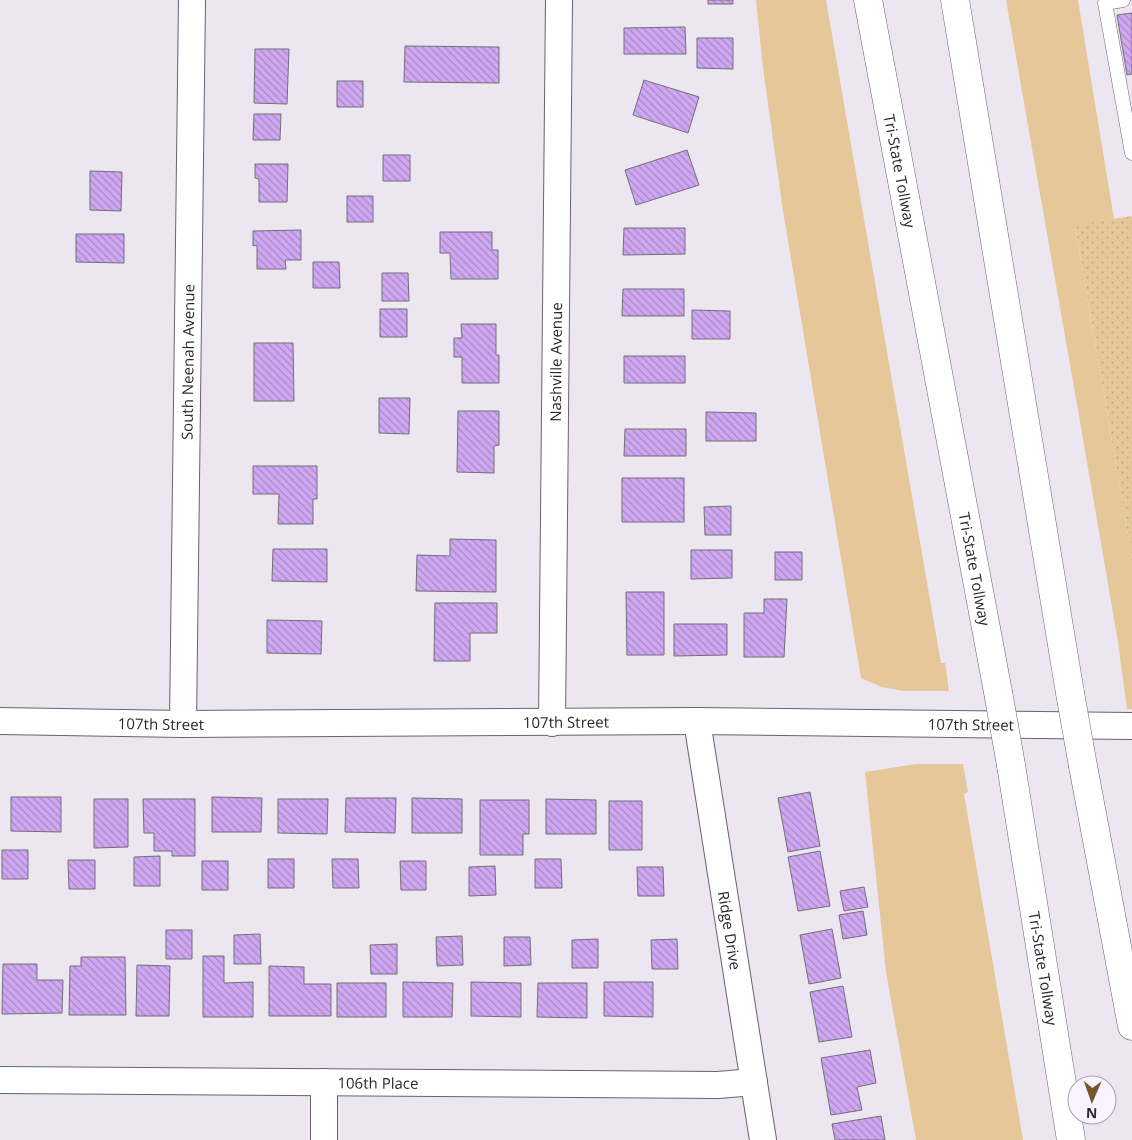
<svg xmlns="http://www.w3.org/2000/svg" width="1132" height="1140" font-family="'Open Sans',sans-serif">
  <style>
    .grass { fill: #e6c799 }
    .park { fill: url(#park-dots) }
    .building { fill: url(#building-back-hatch); stroke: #736e78 }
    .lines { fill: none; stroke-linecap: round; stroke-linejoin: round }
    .service-casing { stroke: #68636d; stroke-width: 15 }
    .minor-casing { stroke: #68636d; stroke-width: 28 }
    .motorway-casing { stroke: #68636d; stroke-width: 29 }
    .service { stroke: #fff; stroke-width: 14 }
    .minor { stroke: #fff; stroke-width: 26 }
    .motorway { stroke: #fff; stroke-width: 28 }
    .motorway-bridge-casing { stroke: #68636d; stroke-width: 29; stroke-linecap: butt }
    .motorway-bridge { stroke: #fff; stroke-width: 28 }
    .labels { text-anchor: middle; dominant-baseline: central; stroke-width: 5; stroke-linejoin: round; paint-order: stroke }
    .street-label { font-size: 15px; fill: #2b282d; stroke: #f9f3ff }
  </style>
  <defs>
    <pattern id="park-dots" width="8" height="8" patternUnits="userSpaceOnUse" patternTransform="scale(1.25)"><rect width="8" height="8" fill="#e6c799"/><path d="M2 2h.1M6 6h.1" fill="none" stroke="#c5ab84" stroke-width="1.8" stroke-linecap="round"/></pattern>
    <pattern id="building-back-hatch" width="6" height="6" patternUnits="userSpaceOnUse" patternTransform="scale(1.25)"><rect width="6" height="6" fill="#cfa7f2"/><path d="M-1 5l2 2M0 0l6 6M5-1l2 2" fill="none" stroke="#a888c4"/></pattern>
  </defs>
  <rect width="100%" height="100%" fill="#ece6f1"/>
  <!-- grass -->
  <path class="grass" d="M756,0H826L941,663H945L949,691H903L882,687L861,678L783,211L763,68Z
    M1006,0H1078L1114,219L1075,226L1132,558V709H1127L1126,702L1118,642L1078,410Z
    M916,764H963L968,792L964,794L1023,1140H916L886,972L865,772Z"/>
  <!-- park -->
  <path class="park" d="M1132,216V558L1075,225Z"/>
  <!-- building -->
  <path class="building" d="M708,0H733V4H708Z
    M1132,13V74L1127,75L1117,15Z
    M685,27L686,54H624V28Z
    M697,38H733V69L697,68Z
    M405,46L499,47V83L404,82Z
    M255,49H289L287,104L254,103Z
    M644,80L699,97L688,133L633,115Z
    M337,81H363V107H337Z
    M254,114H281L280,140H253Z
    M687,150L699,185L636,205L625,170Z
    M383,155H410V181H383Z
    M255,164H288L287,202H259V179L255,178Z
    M90,171L122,172L121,211L90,210Z
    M347,196H373V222H347Z
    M624,228H685V254L623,255Z
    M301,230V260H285L286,269H257V245L253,246V231Z
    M440,232H492V250H498V279H451L450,253H440Z
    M76,234H124V263L76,262Z
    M313,262H339L340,288H313Z
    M382,273H408L409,301H382Z
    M623,289H684V316H622Z
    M380,309H407V337H380Z
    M692,310L730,311V339H692Z
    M461,324H496V355H499V383H462V357H454V338H462Z
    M254,343H293L294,401H254Z
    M624,356H685V383H624Z
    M379,398H410L409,434L379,433Z
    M458,411H499V445L494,446V473L457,472Z
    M706,412L756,413V441H706Z
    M625,429H686V456H624Z
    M253,466H317V499H313V524H278L279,494H253Z
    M622,478H684V522H622Z
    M731,506V535H705L704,507Z
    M450,539L496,540V592L416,591L417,555L450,556Z
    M273,549H327V582L272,581Z
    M691,550H732V578L691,579Z
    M775,552H802V580H775Z
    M626,592H664V655H627Z
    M764,599H787L784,657H744V613H764Z
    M435,603H497V633H470V661H434Z
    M267,620L322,621L321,654L267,653Z
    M674,624H727V655L674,656Z
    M810,792L820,846L788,852L778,798Z
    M11,797H61V832L11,831Z
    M212,797L262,798L261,832H212Z
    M346,798H396L395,833L345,832Z
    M412,798L462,799V833H412Z
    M94,799H128V847L94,848Z
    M143,799H195V856H172V851H154V833H144Z
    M278,799H328L327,834L278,833Z
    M546,799L596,800V834H546Z
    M480,800H529V834H523V855H480Z
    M609,801H642V850H609Z
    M2,850H28V879H2Z
    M820,851L830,906L798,911L788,857Z
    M160,856V886H134V857Z
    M268,859H294V888H268Z
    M332,859H358L359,888H333Z
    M535,859H561L562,888H535Z
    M68,860H95V889H69Z
    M202,861H228V890H202Z
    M400,861H426V890H401Z
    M495,866L496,895L469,896V867Z
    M637,867H663L664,896H638Z
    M864,887L868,907L844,911L840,891Z
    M863,911L867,935L843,939L839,915Z
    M832,929L841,978L809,984L800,935Z
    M166,930H192V959H166Z
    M260,934L261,964H234V935Z
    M462,936L463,965L437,966L436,937Z
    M504,937H530L531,965L504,966Z
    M598,939V968H572V940Z
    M677,939L678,969H652L651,940Z
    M397,944V974H371L370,945Z
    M203,956H224V983L253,982V1017H203Z
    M81,957H125L126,1015H69L70,966H81Z
    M3,964H37V980H63L62,1013L2,1014Z
    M137,965L170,966L169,1016H136Z
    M269,966L304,967V984H331V1016H269Z
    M403,982L453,983L452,1017H403Z
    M471,982L521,983V1017L471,1016Z
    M604,982H653V1017L604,1016Z
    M337,983H386V1017H337Z
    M538,983H587V1018L537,1017Z
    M843,986L852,1037L819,1042L810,992Z
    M870,1050L876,1083L857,1087L862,1110L831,1115L821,1058Z
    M881,1116L885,1140H835L832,1124Z"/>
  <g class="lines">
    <defs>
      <path id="service" d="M1123,0L1105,3L1132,153"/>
      <g id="minor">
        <path id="s1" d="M0,721L183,724L697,721L1132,726"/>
        <path id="s2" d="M697,721L763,1140"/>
        <path id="s3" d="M552,723L559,0"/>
        <path id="s4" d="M183,724L192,0"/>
        <path id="s5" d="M0,1080L718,1085L754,1082"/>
        <path d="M324,1140V1082"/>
      </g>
      <g id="motorway">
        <path id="s6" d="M868,0L998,692"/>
        <path d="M955,0L1070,693"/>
        <path id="s7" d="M1011,765L1071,1140"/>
        <path d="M1083,766L1132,1026"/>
      </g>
    </defs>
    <!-- service casing -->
    <use href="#service" class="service-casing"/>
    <!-- minor casing -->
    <use href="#minor" class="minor-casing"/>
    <!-- motorway casing -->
    <use href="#motorway" class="motorway-casing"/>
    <!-- service -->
    <use href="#service" class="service"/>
    <!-- minor -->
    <use href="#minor" class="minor"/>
    <!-- motorway -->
    <use href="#motorway" class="motorway"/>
    <defs>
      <path id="motorway-bridge" d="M998,692L1011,765
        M1070,693L1083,766"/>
    </defs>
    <!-- motorway-bridge casing -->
    <use href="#motorway-bridge" class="motorway-bridge-casing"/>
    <!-- motorway-bridge -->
    <use href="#motorway-bridge" class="motorway-bridge"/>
  </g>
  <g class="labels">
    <!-- street labels -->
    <g class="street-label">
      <text stroke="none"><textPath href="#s6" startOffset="174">Tri-State Tollway</textPath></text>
      <text stroke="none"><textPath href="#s4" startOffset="362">South Neenah Avenue</textPath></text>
      <text stroke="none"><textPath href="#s3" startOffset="361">Nashville Avenue</textPath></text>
      <text stroke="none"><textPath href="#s6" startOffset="579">Tri-State Tollway</textPath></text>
      <text stroke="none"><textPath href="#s1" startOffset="161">107th Street</textPath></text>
      <text stroke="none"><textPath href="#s1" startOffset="566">107th Street</textPath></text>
      <text stroke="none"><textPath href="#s1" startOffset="971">107th Street</textPath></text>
      <text stroke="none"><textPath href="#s2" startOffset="212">Ridge Drive</textPath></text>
      <text stroke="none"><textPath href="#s7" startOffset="206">Tri-State Tollway</textPath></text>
      <text stroke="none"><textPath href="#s5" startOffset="378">106th Place</textPath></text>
    </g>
  </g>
  <!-- north arrow -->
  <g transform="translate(1092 1100) rotate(182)"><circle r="24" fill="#f9f3ff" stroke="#a7a2ab"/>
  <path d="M0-4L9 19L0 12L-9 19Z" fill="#73572a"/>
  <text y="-8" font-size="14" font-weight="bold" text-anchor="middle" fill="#2b282d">N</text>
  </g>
</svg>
